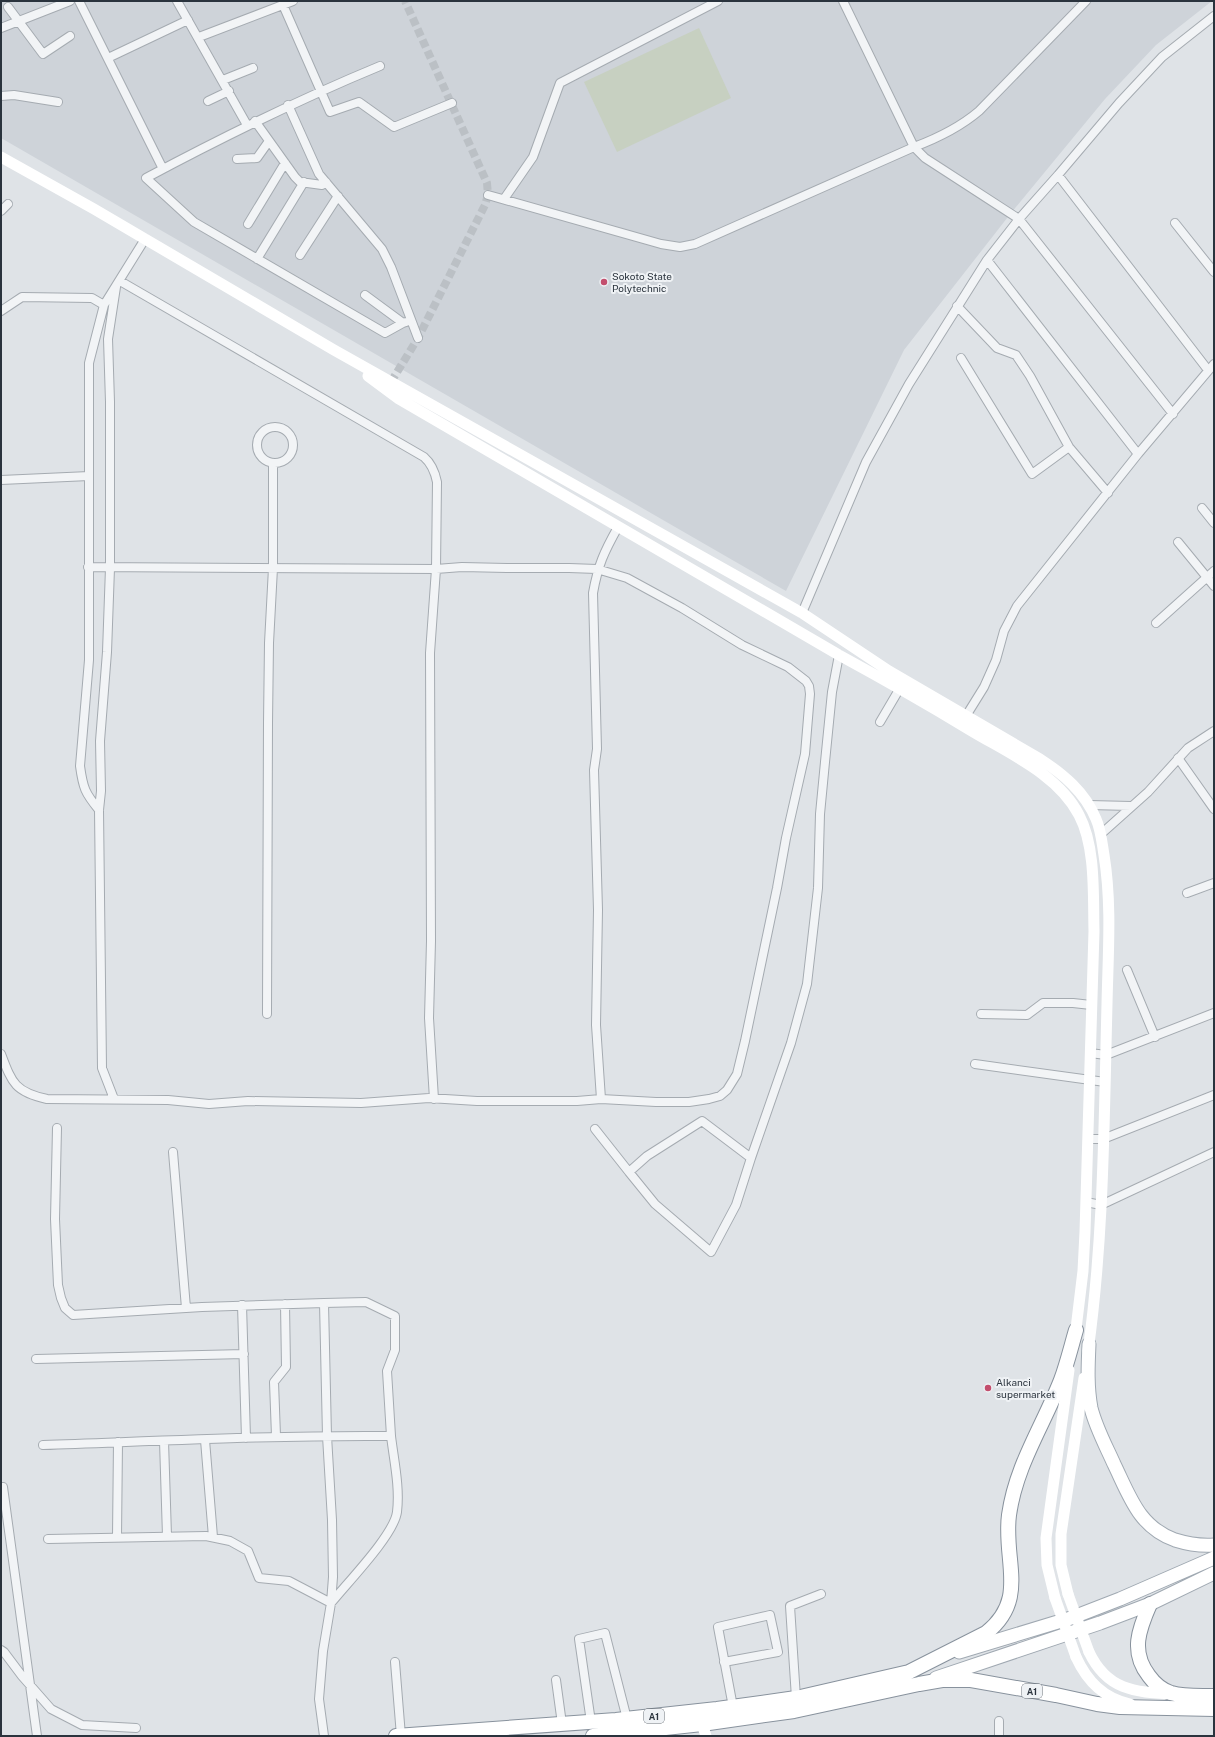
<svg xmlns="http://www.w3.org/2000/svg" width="1215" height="1737" font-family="'Public Sans',sans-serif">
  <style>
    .built { fill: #ced3d9 }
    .pitch { fill: #c7d0c1 }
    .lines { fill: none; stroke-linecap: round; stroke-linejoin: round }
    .street-tunnel { stroke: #bbc0c5; stroke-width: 8; stroke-dasharray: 8 4; stroke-linecap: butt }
    .street-casing { stroke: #a5abb1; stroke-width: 10 }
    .primary-casing { stroke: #a0a9b2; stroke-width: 15 }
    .highway-casing { stroke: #88929d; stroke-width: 16 }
    .street { stroke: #f2f4f6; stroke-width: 8 }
    .secondary { stroke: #fff; stroke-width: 11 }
    .primary { stroke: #fff; stroke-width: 13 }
    .highway { stroke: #fff; stroke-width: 14 }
    .secondary-bridge { stroke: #fff; stroke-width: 11 }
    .poi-dot { fill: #c34e6d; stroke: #eff2f5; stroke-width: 1.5 }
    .labels { text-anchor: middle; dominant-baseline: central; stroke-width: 4; stroke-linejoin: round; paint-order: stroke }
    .shield { fill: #eff2f5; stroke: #656c74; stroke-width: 1 }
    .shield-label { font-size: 9px; font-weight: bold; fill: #2a333d }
    .poi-label { font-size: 10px; fill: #2a333d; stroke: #eff2f5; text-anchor: start }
  </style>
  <rect width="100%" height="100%" fill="#dfe3e7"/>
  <!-- built -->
  <path class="built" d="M1,1H1212L1156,45L1105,99L1011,213L904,350L786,591L1,138Z"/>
  <!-- pitch -->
  <path class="pitch" d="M699,28L731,98L617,152L584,82Z"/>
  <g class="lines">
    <!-- street-tunnel -->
    <path class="street-tunnel" d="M391,382L418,338L485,205L488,195L487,183L405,1"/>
    <defs>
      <path id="street" d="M79,1L163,169
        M177,1L247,125
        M843,1L914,147L925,158L1019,219L1173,414
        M283,5L330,112L359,102L394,127L452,103
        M8,7L43,54L70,36
        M1,28L70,1
        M199,37L293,1
        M108,58L188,20
        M380,66C300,99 223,137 146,178L194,222L385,333L403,323
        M223,80L253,68
        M1,96L14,95L58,102
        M208,101L229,91
        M288,105L319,174L382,249L391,267L418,338
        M255,121L295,177L300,182L322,185L326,182
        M237,159L257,158L269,141
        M1058,175L1208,370
        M488,195L661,244L680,247L695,244L914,147C938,138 959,128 979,111L1086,1
        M504,199L533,157L560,83L718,1
        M1,211L8,204
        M1175,223L1214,272
        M248,224L285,163
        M300,255L338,196
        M257,259L304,182
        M987,260L1138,454
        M120,281L424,457C432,464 435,472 437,482L436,569L430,653L431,941L429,1018L434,1099
        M365,295L403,323L406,322
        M957,306L997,348L1016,355L1030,376L1069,447L1108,493
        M1,311L22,297L92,298L104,305
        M961,358L1032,474L1069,447
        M257 445a18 18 0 1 1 36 0a18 18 0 1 1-36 0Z
        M1,480L89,476
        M1202,508L1214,523
        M1178,542L1214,586
        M802,613L866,462L909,384L987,260L1019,219L1058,175L1119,103L1162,57L1214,16
        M1156,623L1214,571
        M966,716L984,687L996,660L1004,631L1017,606L1138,454L1214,364
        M880,722L900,688
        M1178,758L1214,809
        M1089,805L1131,806
        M99,810C85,793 83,788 80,766L89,660V363L104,305L145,239
        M1101,834L1148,792L1188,748L1214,731
        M1187,893L1214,883
        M1127,970L1155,1037
        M267,1014L268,723L269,643L273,568V463
        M981,1014L1027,1015L1043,1003H1073L1091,1005
        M1090,1053L1106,1055L1214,1013
        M1,1054C12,1083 15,1092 47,1099L168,1100L209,1104L248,1101L361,1103L429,1098L477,1101H577L601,1099L656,1102H689L709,1099L720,1096L727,1090L737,1074L745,1041L777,888L786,838L805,754L810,694L809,686L806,681L788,667L742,645L682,608L627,578L597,569L569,568H507L462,567L436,569L88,567
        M975,1064L1105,1082
        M114,1099L102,1068L99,810L101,791L100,741L107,652L110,568V402L108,339L116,287
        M601,1099L596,1025L598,910L594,770L597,749L593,593C598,565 604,552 618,527
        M57,1128L55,1219L58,1285L61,1298L65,1308L73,1315L202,1307L324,1303L327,1436L332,1520L333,1577L331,1603L323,1651L319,1699L324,1736
        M595,1129L629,1172L647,1156L702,1121L751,1158L791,1043L807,984L818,888L820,814L825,762L832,692L839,655
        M1088,1139H1103L1214,1095
        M173,1152L186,1308
        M629,1172L655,1204L711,1252L736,1205L751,1158
        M1086,1202L1101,1205L1214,1152
        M324,1303L366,1302L395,1316V1350L387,1371L391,1436
        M242,1305L246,1438
        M36,1359L244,1354
        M276,1436L274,1382L286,1367L285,1304
        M205,1440L213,1537
        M164,1441L167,1536
        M43,1445C159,1441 275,1435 391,1436C394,1461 400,1487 397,1512C394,1535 347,1583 331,1603L289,1581L259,1578L248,1551L230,1541L206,1536L48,1539
        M3,1487L37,1736
        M117,1537L118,1442
        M1,1650L4,1652L22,1676L51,1709L82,1725L136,1728
        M395,1662L401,1736
        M724,1662L778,1652L770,1615L718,1627L733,1707
        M556,1680L562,1724
        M796,1698L790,1606L821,1594
        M591,1722L579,1639L605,1633L627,1719
        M999,1736V1721"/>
      <path id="primary" d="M1089,1344C1088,1366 1087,1387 1091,1408C1096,1428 1106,1446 1114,1464C1130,1497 1139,1527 1175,1540C1188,1544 1201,1546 1214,1545
        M959,1652L1071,1618L1120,1599L1214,1558
        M936,1678L1100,1623L1150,1604L1214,1573"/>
      <path id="highway" d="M1150,1604C1139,1629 1130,1652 1149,1676C1154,1683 1162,1690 1171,1693C1184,1697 1200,1696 1214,1696
        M396,1736L616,1720L717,1709L796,1698L909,1672L986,1633C1029,1599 1003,1561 1009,1515C1016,1465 1043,1426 1061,1380C1067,1364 1071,1347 1076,1330
        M593,1736L702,1724L794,1711L919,1684L942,1680H971L1056,1695L1097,1704L1120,1707L1214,1709"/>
    </defs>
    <!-- street casing -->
    <use href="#street" class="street-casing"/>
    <!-- primary casing -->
    <use href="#primary" class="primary-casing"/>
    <!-- highway casing -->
    <use href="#highway" class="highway-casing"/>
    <!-- street -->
    <use href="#street" class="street"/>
    <!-- secondary -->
    <path class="secondary" d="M1,157L94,209L334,350L802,613L889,671L1040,759C1063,774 1085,792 1096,819C1101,830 1102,843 1104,855C1112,904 1108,955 1107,1004C1104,1120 1104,1237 1088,1351
      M368,376L399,399L839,655C883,679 927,704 970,730C1008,753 1058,774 1079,815C1096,847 1093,896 1094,931L1085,1232L1083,1271L1075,1337
      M1068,1594L1061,1565V1534L1084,1378
      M1055,1598L1047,1565L1046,1538L1069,1370
      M1089,1652C1107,1690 1134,1692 1172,1694
      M1076,1657C1087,1681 1103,1698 1130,1704
      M702,1724L706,1736"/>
    <!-- primary -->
    <use href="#primary" class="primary"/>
    <!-- highway -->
    <use href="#highway" class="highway"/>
    <!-- secondary-bridge -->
    <path class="secondary-bridge" d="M1068,1594L1089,1652
      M1055,1598L1076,1657"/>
  </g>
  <!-- markers -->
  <g class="poi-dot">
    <circle cx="604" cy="282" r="4"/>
    <circle cx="988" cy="1388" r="4"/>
  </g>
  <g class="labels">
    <!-- shield labels -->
    <g class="shield">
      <rect x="1022" y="1684" width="20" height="14" rx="3"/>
      <rect x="644" y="1709" width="20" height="14" rx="3"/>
    </g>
    <g class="shield-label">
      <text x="1032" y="1691">A1</text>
      <text x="654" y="1716">A1</text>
    </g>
    <!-- poi labels -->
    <g class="poi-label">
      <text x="612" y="276">Sokoto State<tspan x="612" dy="12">Polytechnic</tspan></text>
      <text x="996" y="1382">Alkanci<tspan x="996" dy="12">supermarket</tspan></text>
    </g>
  </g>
  <!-- border -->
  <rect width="1215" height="1737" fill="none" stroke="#2a333d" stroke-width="4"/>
</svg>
